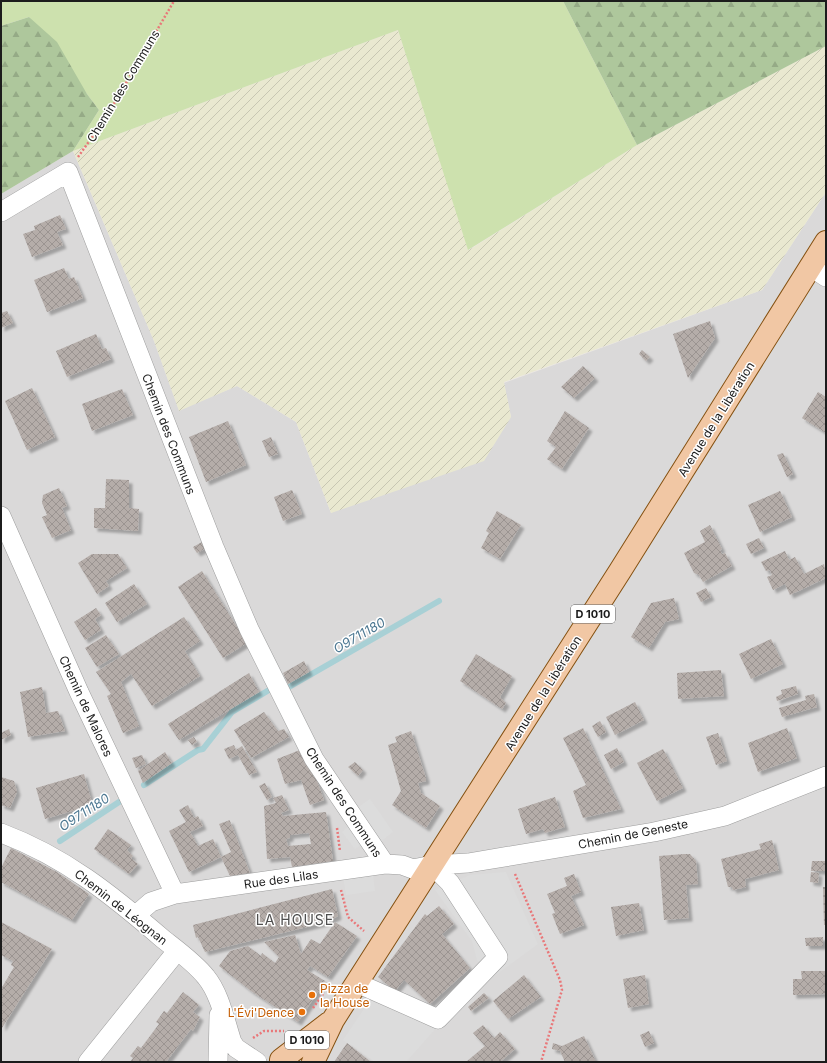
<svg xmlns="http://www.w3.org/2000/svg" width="827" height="1063" font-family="Inter,sans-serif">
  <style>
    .residential { fill: #dad9d9 }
    .farmland { fill: url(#farmland-furrows) }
    .grass { fill: #cde1ae }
    .forest { fill: url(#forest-firs) }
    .parking { fill: #dcdcdc }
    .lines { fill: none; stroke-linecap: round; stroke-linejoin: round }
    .stream { stroke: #a8d0d5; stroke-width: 6 }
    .building { fill: url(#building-cross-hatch); fill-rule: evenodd; filter: url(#shadow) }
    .minor-casing { stroke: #9d9d9d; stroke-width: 20 }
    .major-casing { stroke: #845010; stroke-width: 24 }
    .path { stroke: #e97779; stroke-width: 2.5; stroke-dasharray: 2 2; stroke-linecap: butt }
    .minor { stroke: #fff; stroke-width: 19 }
    .major { stroke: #f1c7a4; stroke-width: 22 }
    .food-dot { fill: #e8710a; stroke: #fff; stroke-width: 1.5 }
    .labels { text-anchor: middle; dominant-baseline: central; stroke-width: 3; stroke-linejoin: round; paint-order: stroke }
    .shield { fill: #fff; stroke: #606060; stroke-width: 1 }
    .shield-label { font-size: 11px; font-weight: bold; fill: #1c1c1c }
    .street-label { font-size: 12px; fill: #1c1c1c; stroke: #fff }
    .food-label { font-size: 12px; fill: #c56008; stroke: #fff; text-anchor: start }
    .water-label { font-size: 13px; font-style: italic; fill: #4d7892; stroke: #fff }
    .quarter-label { font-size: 14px; letter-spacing: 1px; fill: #4f4f4f; stroke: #fff }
  </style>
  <defs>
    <pattern id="farmland-furrows" width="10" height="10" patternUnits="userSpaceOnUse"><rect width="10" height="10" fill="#e9e8d0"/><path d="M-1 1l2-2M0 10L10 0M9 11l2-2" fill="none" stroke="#c7c6b2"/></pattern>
    <pattern id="forest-firs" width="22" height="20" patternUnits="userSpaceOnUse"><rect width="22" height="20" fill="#aec79c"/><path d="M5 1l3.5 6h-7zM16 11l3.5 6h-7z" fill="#95aa86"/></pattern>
    <pattern id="building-cross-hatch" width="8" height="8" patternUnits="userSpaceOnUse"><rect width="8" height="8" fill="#b5ada9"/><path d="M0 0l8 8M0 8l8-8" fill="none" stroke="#9b9491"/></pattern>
    <filter id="shadow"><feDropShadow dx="3.5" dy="3.5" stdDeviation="1" flood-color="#0004"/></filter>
  </defs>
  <rect width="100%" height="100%" fill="#ece8e3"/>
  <!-- residential -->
  <path class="residential" d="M73,151L154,341L179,410L237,386L296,422L331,513L511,417L504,383L762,290L826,192V1062H1V194Z"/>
  <!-- farmland -->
  <path class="farmland" d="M398,30L469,250L637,145L826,46V192L762,290L504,382L511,417L484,461L331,513L296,422L237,386L179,411L154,341L73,151Z"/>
  <!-- grass -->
  <path class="grass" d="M1,1H563L637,145L468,250L398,30L73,151L99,110L29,17L1,26Z"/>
  <!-- forest -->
  <path class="forest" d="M563,1H826V46L637,145Z
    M29,17L57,42L87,94L99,110L73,151L1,194V26Z"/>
  <!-- parking -->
  <path class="parking" d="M370,799L393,832L380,842H366L355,849L342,832L352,823L357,808Z
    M372,866L375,891L346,895L342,871Z
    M506,872L538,944L489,980L477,960L472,941L435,890L470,875Z
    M370,1000L437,1027L406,1062H375L343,1040Z"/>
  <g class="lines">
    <!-- stream -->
    <path class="stream" d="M289,687L439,601
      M144,785L198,750L203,749L232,712L269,690
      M60,841L119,802"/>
  </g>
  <!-- building -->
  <path class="building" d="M60,215L66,229L57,232L63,245L32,257L23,234L35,230L34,226Z
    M64,268L69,279L74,277L83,298L47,312L34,280Z
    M7,311L13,323L1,328V313Z
    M710,321L715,338L688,378L673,334Z
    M96,334L102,349L106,348L111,359L67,377L56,351Z
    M642,350L650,357L646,361L639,354Z
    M583,366L595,378L574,398L561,387Z
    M32,388L55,437L27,450L5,401Z
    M122,389L133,415L92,431L82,404Z
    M818,392L826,397V433L802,418Z
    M565,411L589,428L562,469L547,459L556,447L547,441Z
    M228,421L246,465L206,482L189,437Z
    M271,437L278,454L269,457L262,441Z
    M783,453L793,474L787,477L777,455Z
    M106,479L129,480V508L139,509L138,531L94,528V508H105Z
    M59,488L67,506L62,508L71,530L52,538L42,517L47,515L42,503L43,495Z
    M292,490L302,514L283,521L274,497Z
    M780,491L792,517L760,532L748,505Z
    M497,511L521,525L500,559L481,548L489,533L486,531Z
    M710,525L722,549L720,550L722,554L725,553L732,566L703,582L699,575L694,573L684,553L705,542L700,531Z
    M759,538L764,548L751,554L746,544Z
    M202,542L206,548L197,553L193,547Z
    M785,551L789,560L795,557L804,574L824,564L826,578L790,595L785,584L773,590L767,577L772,575L770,570L766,571L761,562Z
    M92,554H118L127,568L106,581L109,586L97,594L78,563Z
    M202,571L247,643L223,658L178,587Z
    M134,584L147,604L117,622L105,603Z
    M706,588L711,597L701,602L696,593Z
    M674,598L679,619L665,622L649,648L631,637L651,603Z
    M96,608L101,615L95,619L101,630L85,640L74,622Z
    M184,617L200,641L185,651L200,676L152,706L131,674L121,682L139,726L123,733L107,696L111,694L96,672Z
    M106,635L119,654L97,667L85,648Z
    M771,639L783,664L751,679L739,654Z
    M476,654L512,676L500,697L506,703L502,709L460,681Z
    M304,661L309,672L288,684L283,673Z
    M721,670L724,696L678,699L677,673Z
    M249,673L259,692L179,740L168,724Z
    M796,686L798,694L777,701L776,697L782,694L781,690Z
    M42,687L46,713L58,711L65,731L28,737L20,692Z
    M814,694L817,707L782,717L779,708L806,700L805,696Z
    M635,702L644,720L615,735L606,717Z
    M264,712L278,731L284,729L289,737L251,758L234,730Z
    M600,721L606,732L598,737L592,726Z
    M583,728L621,809L583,818L573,791L586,785L563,738Z
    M787,728L797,758L758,772L748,743Z
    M9,729L11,735L1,740V733Z
    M411,731L426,778V781L418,783L421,793L440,806L426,828L392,805L401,791L388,745L397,742L395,737Z
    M718,733L727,761L716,765L706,737Z
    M194,737L197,742L192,745L188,740Z
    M234,745L236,750L242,746L257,772L249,775L238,755L229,759L224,749Z
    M305,748L324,800L310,805L301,780L285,784L277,759Z
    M617,748L624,762L611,769L604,755Z
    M663,749L683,788L657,801L637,763Z
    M165,752L172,763L143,783L138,771Z
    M142,755L146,764L136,768L132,758Z
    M355,762L363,770L358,776L348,767Z
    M84,774L92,803L79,807V809L45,819L36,788Z
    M1,777L14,781L17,792L10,808L1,805Z
    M265,783L272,797L267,800L259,786Z
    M282,795L289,810L281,813L283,816L326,812L333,861L292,867L290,857L267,859L264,806L276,803L273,798ZM309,833L311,844L288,846L286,839L290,838V835Z
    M555,797L565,827L545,833L543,829L526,834L518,809Z
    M188,805L194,818L198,816L203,826L190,832L198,846L213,839L221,857L189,872L169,831L186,822L179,810Z
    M230,820V821L250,873L230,876L221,857L231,852L219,824Z
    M108,829L131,845L127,850L133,856L131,858L138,864L129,874L94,849Z
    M772,840L779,870L745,879L746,887L733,890L732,887H728L721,859L761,849L759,844Z
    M11,848L57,872L89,894L72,920L1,882V868Z
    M684,854H690L696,861L698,884L686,885L689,918L664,920L659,856Z
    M812,861H826V871H811Z
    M811,872L819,873L818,883L810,882Z
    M574,874L581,892L571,896L584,925L560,934L552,914L555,913L547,894L567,886L564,878Z
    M823,887H826V925H824Z
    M332,889L338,916L327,922L205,952L198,937L196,938L193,925Z
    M639,903L644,930L616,936L611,907Z
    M439,906L454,924L442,934L470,968L430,1004L404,980L395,991L378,977L425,914L427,916Z
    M1,922L52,949L2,1028L1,989L14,967L11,965L13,961L1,955Z
    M335,922L357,936L328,977L310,966L307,970L325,981L298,1022L251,991L219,966L230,951L248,946L261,956L262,953L275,963L279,957L264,942L295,935L301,954L311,939L320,944Z
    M823,937V946H806L805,938Z
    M801,971H826V994L793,995V979H802Z
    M524,975L541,997L508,1019L493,1001Z
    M645,975L649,1004L628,1008L623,979Z
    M183,992L199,1005L193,1012L200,1017L193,1031L191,1029L166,1062H130L133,1058L130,1056L138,1046L141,1048L159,1024L156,1022L164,1011L167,1013Z
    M484,993L489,998L471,1011L468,1007Z
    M483,1025L494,1038L500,1032L515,1049L500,1062H466L485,1046L473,1033Z
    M649,1031L654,1043L645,1047L640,1035Z
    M584,1036L596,1062H565L560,1051L552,1049L553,1043L562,1046Z
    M347,1043L366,1058L371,1062H334Z"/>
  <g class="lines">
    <defs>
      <path id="minor" d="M1,212L68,172L214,547L249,629L314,759L385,864
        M811,267L826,277
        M1,516L79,692L175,894
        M1,833C65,857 112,895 163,939C177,950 195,963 206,977C220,994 225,1021 232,1042L236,1048L257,1062
        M136,915L151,902L175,894L385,864L402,865L413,869L432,865L468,863L654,832L725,816L826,776
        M357,983L438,1019L498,957L450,883L432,865
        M88,1062L177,951
        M218,1062L219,1015"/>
      <path id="major" d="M281,1060L329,1023
        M313,1062L333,1020L620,571L826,242"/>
    </defs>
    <!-- minor casing -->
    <use href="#minor" class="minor-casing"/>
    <!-- major casing -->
    <use href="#major" class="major-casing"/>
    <!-- path -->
    <path class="path" d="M78,157L105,119L174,1
      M337,828L340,851
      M515,874L560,980L562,990L541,1062
      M341,890L348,917L364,931
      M313,1008L323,994
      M253,1038L264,1031H284"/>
    <!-- minor -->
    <use href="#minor" class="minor"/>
    <!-- major -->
    <use href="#major" class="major"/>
  </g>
  <!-- markers -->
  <g class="food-dot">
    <circle cx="312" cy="995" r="4"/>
    <circle cx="302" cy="1012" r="4"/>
  </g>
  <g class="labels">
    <!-- shield labels -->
    <g class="shield">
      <rect x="571" y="605" width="44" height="18" rx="3"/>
      <rect x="285" y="1031" width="44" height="18" rx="3"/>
    </g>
    <g class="shield-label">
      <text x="593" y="614">D 1010</text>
      <text x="307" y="1040">D 1010</text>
    </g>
    <!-- street labels -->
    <g class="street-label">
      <text transform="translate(123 86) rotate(-59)">Chemin des Communs</text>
      <text transform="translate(716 419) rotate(-58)">Avenue de la Libération</text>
      <text transform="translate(169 434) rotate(69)">Chemin des Communs</text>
      <text transform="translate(543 693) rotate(-58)">Avenue de la Libération</text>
      <text transform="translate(86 706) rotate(65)">Chemin de Malores</text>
      <text transform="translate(344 802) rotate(57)">Chemin des Communs</text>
      <text transform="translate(633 834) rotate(-11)">Chemin de Geneste</text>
      <text transform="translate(281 879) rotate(-8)">Rue des Lilas</text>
      <text transform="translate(121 907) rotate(38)">Chemin de Léognan</text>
    </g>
    <!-- food labels -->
    <g class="food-label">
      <text x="320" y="988">Pizza de<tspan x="320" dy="14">la House</tspan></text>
      <text x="294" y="1012" text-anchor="end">L'Évi'Dence</text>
    </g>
    <!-- water labels -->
    <g class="water-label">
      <text transform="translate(359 635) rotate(-30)">O9711180</text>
      <text transform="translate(84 812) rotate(-33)">O9711180</text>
    </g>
    <!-- quarter labels -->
    <g class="quarter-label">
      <text x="295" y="919">LA HOUSE</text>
    </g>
  </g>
  <!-- border -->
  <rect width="827" height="1063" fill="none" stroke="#1c1c1c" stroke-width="4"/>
</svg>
